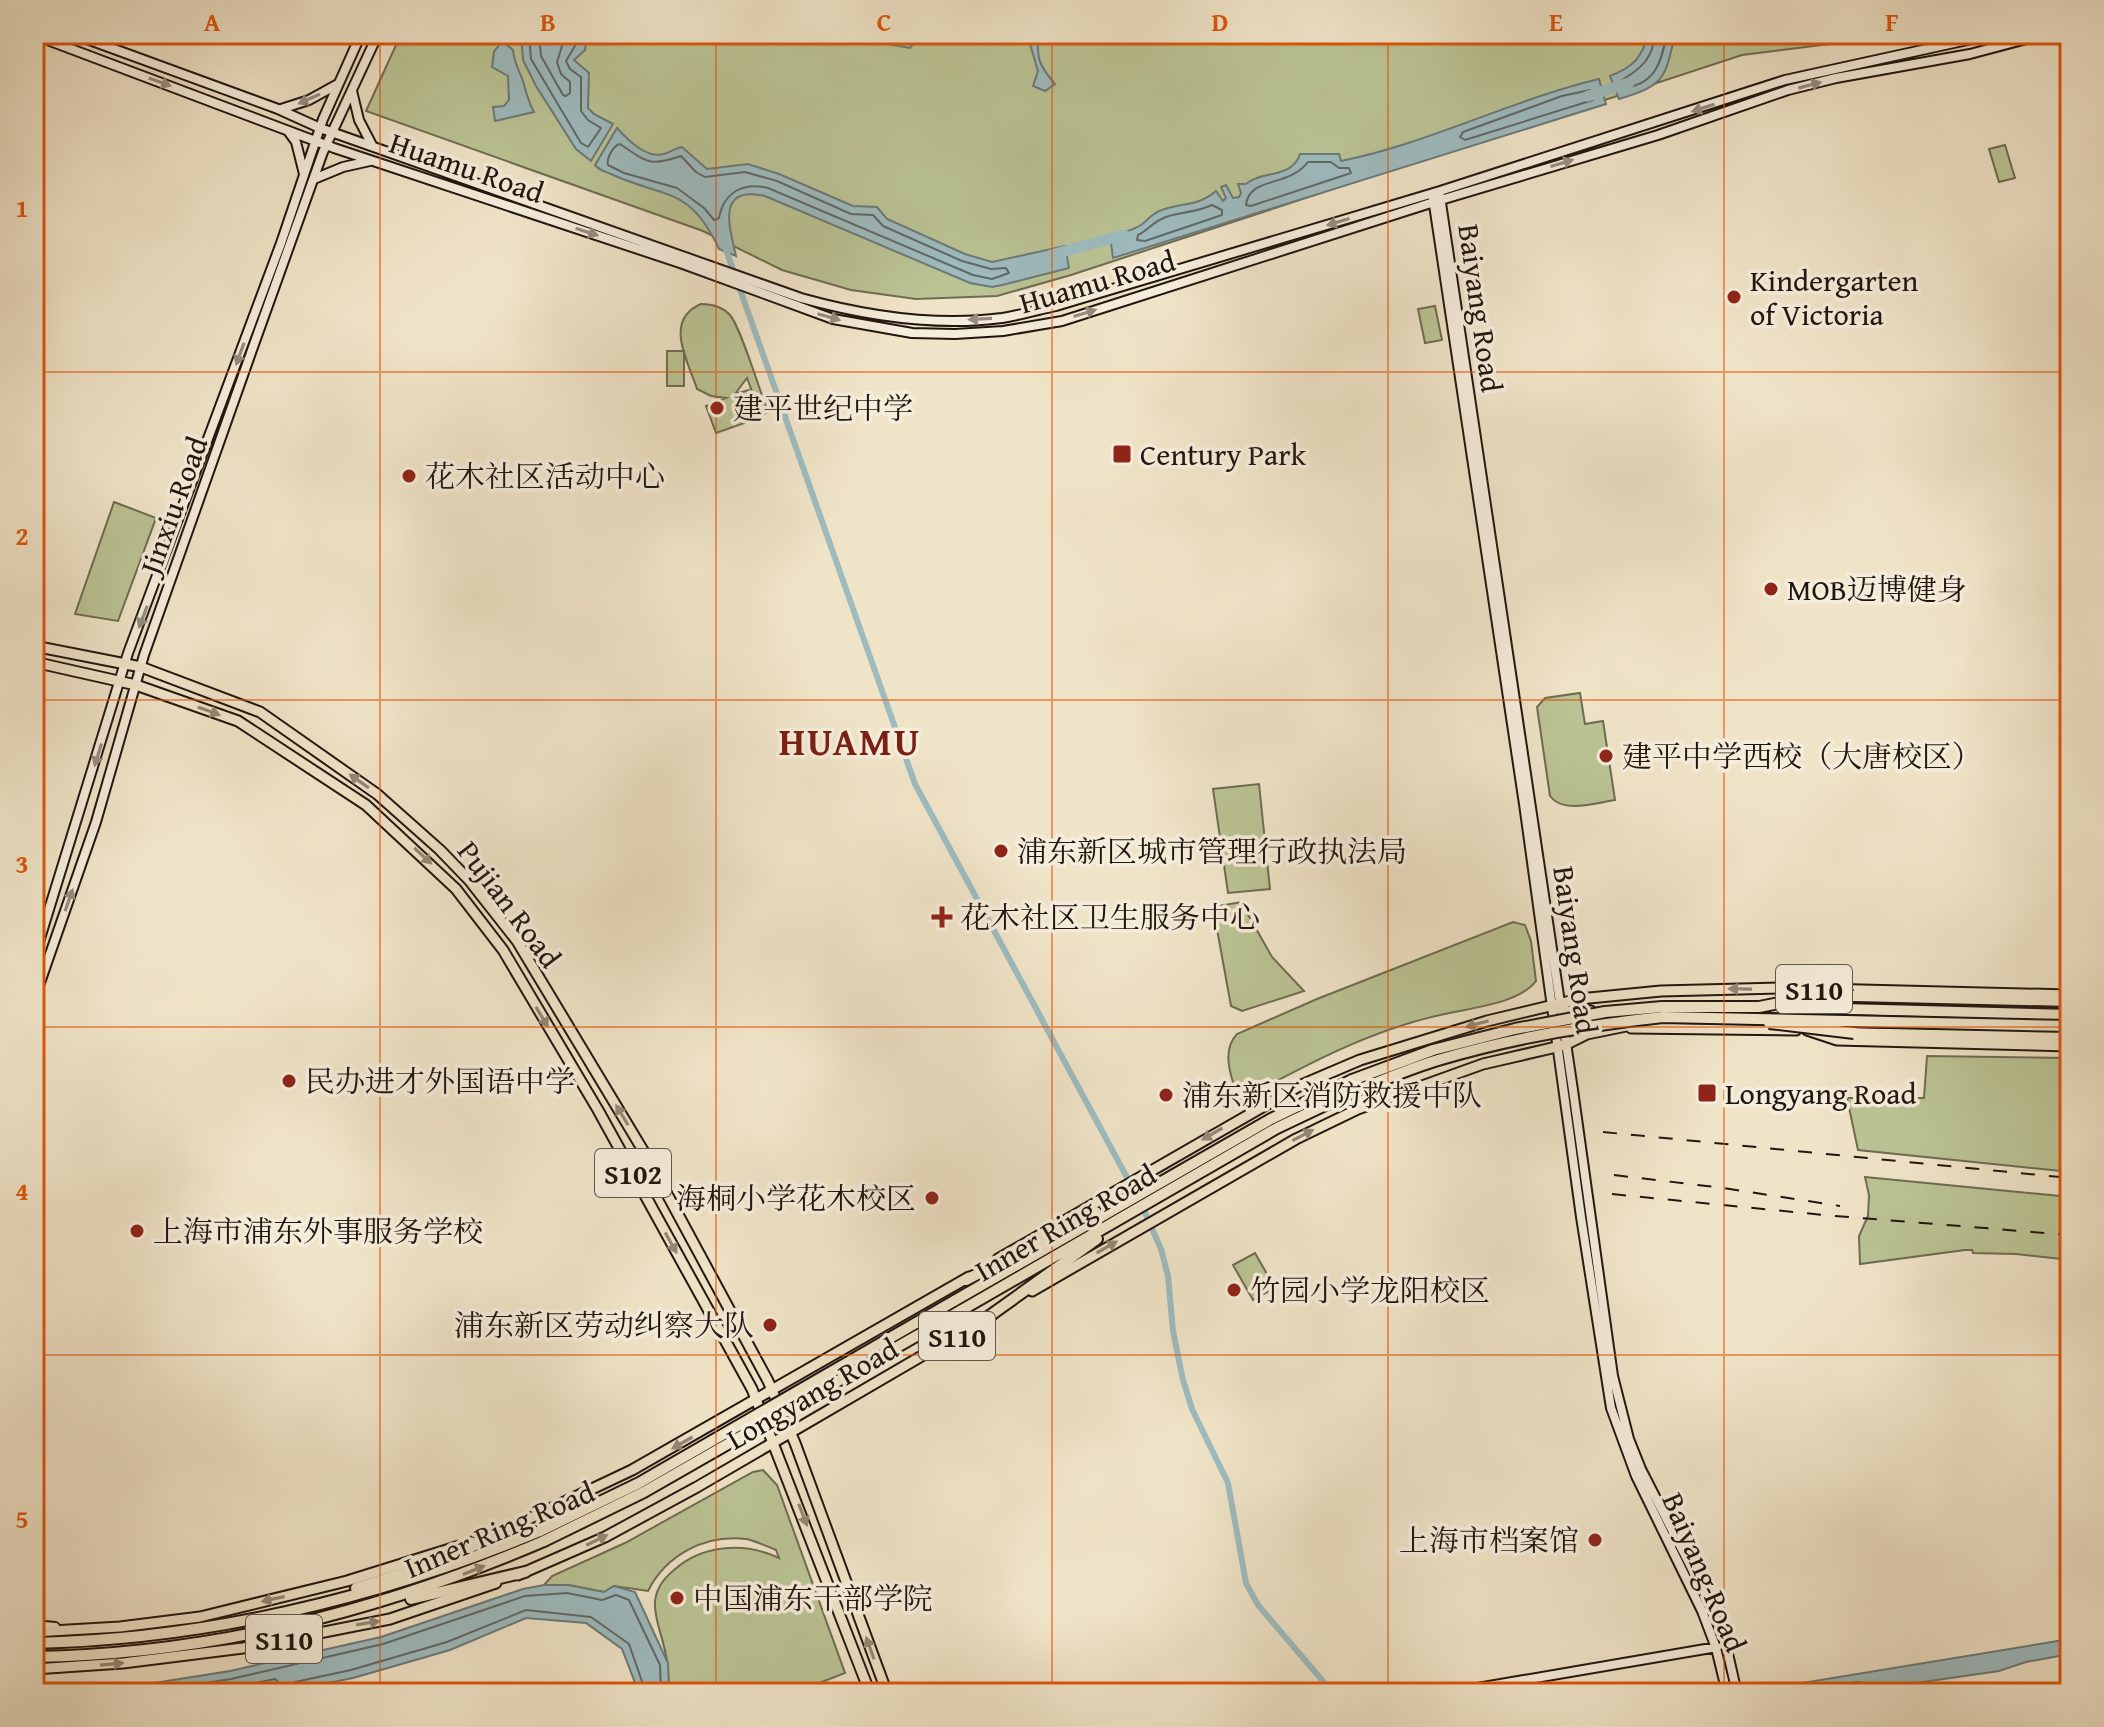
<svg xmlns="http://www.w3.org/2000/svg" width="2104" height="1727" font-family="'Gentium Book Plus','Noto Serif SC',serif">
  <style>
    .green { fill: #bbc495; stroke: #6e6c52; stroke-width: 2 }
    .water { fill: #9ebcc0; stroke: #6c797a; stroke-width: 2 }
    .lines { fill: none; stroke-linecap: round; stroke-linejoin: round }
    .shore { stroke: #606868; stroke-width: 2 }
    .canal { stroke: #9ebcc0; stroke-width: 6 }
    .river { stroke: #9ebcc0; stroke-width: 11 }
    .secondary-casing { stroke: #221510; stroke-width: 12 }
    .primary-casing { stroke: #221510; stroke-width: 13 }
    .highway-casing { stroke: #221510; stroke-width: 14 }
    .secondary { stroke: #f5eddb; stroke-width: 8 }
    .primary { stroke: #f0e4c8; stroke-width: 9 }
    .highway { stroke: #f0e4c8; stroke-width: 10 }
    .rail { stroke: #221510; stroke-width: 2; stroke-dasharray: 14 14; stroke-linecap: butt }
    .highway-bridge-casing { stroke: #221510; stroke-width: 14; stroke-linecap: butt }
    .highway-bridge { stroke: #f0e4c8; stroke-width: 10 }
    .oneway { fill: #968c80 }
    .oneway2 { fill: #938775 }
    .grid { fill: none; stroke: #de560c; stroke-width: 2; stroke-opacity: 0.55 }
    .poi-dot { fill: #8f2418; stroke: #f5eddb; stroke-width: 3 }
    .labels { text-anchor: middle; dominant-baseline: central; stroke-width: 7; stroke-linejoin: round; paint-order: stroke }
    .shield { fill: #f5eddb; stroke: #61564d; stroke-width: 2 }
    .shield-label { font-size: 28px; font-weight: bold; fill: #221510 }
    .street-label { font-size: 30px; fill: #221510; stroke: #f5eddb }
    .poi-label { font-size: 30px; fill: #221510; stroke: #f5eddb; text-anchor: start }
    .district-label { font-size: 38px; font-weight: bold; letter-spacing: 2px; fill: #7a1f14; stroke: #f5eddb }
    .neatline { fill: none; stroke: #de560c; stroke-width: 3 }
    .grid-label { font-size: 26px; text-anchor: middle; font-weight: bold; fill: #de560c }
  </style>
  <rect width="100%" height="100%" fill="#f0e4c8"/>
  <filter id="stains"><feTurbulence type="fractalNoise" baseFrequency=".0025" numOctaves="4"/><feColorMatrix values="0 0 0 0 .2 0 0 0 0 .09 0 0 0 0 .02 0 0 0 .5 -.17"/></filter>
  <radialGradient id="worn" r=".72"><stop offset=".6" stop-color="#630" stop-opacity="0"/><stop offset="1" stop-color="#630" stop-opacity=".3"/></radialGradient>
  <!-- green -->
  <path class="green" d="M401,34H1908L1742,55L1071,275L997,296L916,299L851,290L782,270L703,231L366,111Z
    M2005,145L2015,178L1999,182L1989,149Z
    M701,304C712,304 722,306 730,315C741,328 760,392 768,412L761,415L747,378L735,394L749,390L759,418L716,433L706,406L726,398L711,396L697,389C688,361 663,320 701,304Z
    M1435,306L1442,340L1425,343L1418,309Z
    M667,351H684V386H667Z
    M114,502L156,518L118,621L75,614Z
    M1580,693L1585,724L1603,721L1615,800C1596,803 1563,814 1550,796L1537,707L1545,698Z
    M1259,784L1270,889L1228,893L1213,789Z
    M1241,902L1272,957L1304,991L1242,1011L1231,1006L1213,907Z
    M1513,922L1525,925L1531,941L1536,981C1519,1004 1469,1008 1440,1015C1368,1031 1304,1066 1239,1101C1232,1079 1220,1052 1237,1034L1317,999Z
    M1927,1056L2070,1058V1172L1858,1150L1847,1098H1924Z
    M1865,1177L2070,1197V1260L2016,1254L1973,1253L1972,1250H1965L1860,1264L1859,1236L1868,1216L1869,1195Z
    M1255,1253L1275,1288L1253,1300L1233,1265Z
    M763,1470L777,1485L845,1673L794,1693H669C668,1683 669,1672 667,1662C665,1643 656,1625 655,1607C654,1591 663,1579 674,1570C703,1544 745,1542 779,1558L776,1550C766,1546 756,1541 746,1539C705,1534 666,1555 648,1591L614,1586L604,1592L568,1585H544L552,1576L625,1543L753,1472Z"/>
  <!-- water -->
  <path class="water" d="M521,34H580L582,41L586,43L585,50L574,60L589,73L588,108L594,114L613,124L591,161L576,149L536,86L523,60Z
    M875,34H921L910,48L882,43Z
    M1027,34H1038C1037,59 1038,64 1055,84L1045,91L1033,86L1038,71Z
    M1648,34H1675C1665,79 1665,85 1619,99L1610,76C1633,67 1642,58 1648,34Z
    M502,41L513,50C514,63 519,70 523,81C526,93 528,101 534,112L495,121L493,107L504,106L509,100L508,76L492,67L494,52Z
    M1599,79L1606,104L1113,258L1110,236C1120,233 1132,231 1141,225C1149,219 1152,213 1162,210C1183,202 1197,207 1216,191L1223,201L1226,198L1221,187L1226,185L1233,198L1239,197L1241,193L1238,184H1246C1262,170 1292,179 1300,154H1339L1341,161C1430,143 1511,100 1599,79Z
    M617,128C627,139 646,159 664,154C671,152 675,148 682,147L707,169L748,164L779,174L853,206L877,207L887,219L965,254L992,262L1065,246L1069,268L1002,285L992,287L970,283L765,196C715,185 730,228 736,256L719,249C689,185 665,199 611,174C604,171 600,171 595,165Z
    M544,1585H568L604,1592L614,1586L635,1592L668,1663L669,1693H639L622,1649L586,1623L526,1618L450,1650L353,1678L278,1693H34V1689H116L230,1671L381,1637L523,1589Z
    M2070,1639V1654L2026,1662L1999,1671L1847,1693H1742Z"/>
  <g class="lines">
    <!-- shore -->
    <path class="shore" d="M529,34L531,59L581,143L588,147L601,128L588,120L581,111V77L570,69L566,61L575,46L572,34
      M539,34L541,56L563,95L566,96L570,93V82L561,74L557,62L563,43L562,34
      M1655,34C1653,58 1642,68 1622,80L1624,88C1656,84 1661,62 1667,34
      M1590,90L1595,95L1593,100L1465,140L1460,137L1463,132L1562,96Z
      M620,144C647,162 649,167 681,156L696,172L705,177L745,172L777,181L851,214L873,215L883,226L962,261L991,269L1006,268L1009,273L992,279L973,275L768,188C743,182 724,192 719,218L714,220L704,208L677,188L624,173L608,165C606,158 614,145 620,144Z
      M1308,162H1331L1339,168H1349L1351,173L1251,206L1246,205C1249,176 1288,188 1308,162Z
      M1212,205L1222,210V215L1145,241L1137,240L1138,235C1148,230 1154,221 1166,217C1182,212 1197,212 1212,205Z
      M143,1693L231,1679L383,1644L525,1596L567,1593L602,1600L616,1595L629,1600L660,1665L661,1693
      M208,1693L275,1679L279,1683L278,1693
      M288,1693L289,1686L295,1682L351,1670L447,1642L526,1610L591,1617L629,1644L646,1693
      M1791,1693L1858,1682L1862,1685L1861,1693"/>
    <!-- canal -->
    <path class="canal" d="M725,247L915,784L1137,1196
      M1142,1206L1161,1249L1168,1276L1173,1331L1183,1380L1192,1409L1228,1483L1246,1583L1258,1605L1333,1693"/>
    <!-- river -->
    <path class="river" d="M1588,96L1629,83
      M1051,255L1124,235"/>
    <defs>
      <path id="secondary" d="M73,34L278,109L320,128L801,298C866,316 934,327 1002,318C1020,315 1038,310 1056,306L1440,191L1785,80L1995,34
        M2065,34L2070,59
        M34,35L334,148L683,264L833,319L912,333L955,334L1003,331L1062,321L1434,202L1658,135L1788,90L1836,78L1970,54L2045,34
        M352,91L359,120L372,145
        M281,109L309,100L338,84
        M288,131L296,142L304,174
        M314,179L343,167L370,161
        M1440,196L1573,1090L1613,1376L1629,1439L1641,1469L1712,1608L1726,1645L1737,1693
        M1433,198L1524,804L1581,1217L1611,1408L1636,1476L1702,1611L1716,1648L1727,1693
        M34,958L128,653L281,243L323,119L361,34
        M34,1000L96,822L144,655L252,350L323,152L378,34
        M34,1625L55,1627
        M1448,1693L1717,1647"/>
      <path id="primary" d="M34,646L141,667L260,712L377,794L440,850L469,880L517,941L647,1157L768,1381L795,1443L887,1693
        M34,662L136,685L238,721L366,805L456,889L503,950L598,1110L752,1389L870,1693
        M1553,1007L1573,1012L1591,1011
        M1631,1028L1796,1030
        M1807,1030L1837,1040L2070,1046
        M998,1259L1299,1086L1360,1060L1487,1021L1579,999L1661,991L1781,988L2070,995
        M1032,1291L1296,1139L1358,1109L1483,1064L1565,1045L1587,1034L1636,1024
        M501,1532L632,1470L969,1277
        M518,1575L605,1537L697,1487L992,1315
        M34,1632L120,1627L200,1617L347,1581L472,1542
        M34,1669L123,1663L243,1648L390,1619L496,1583"/>
      <path id="highway" d="M1854,996L2070,1001
        M1772,1007L2070,1015
        M1854,1033L2070,1037
        M966,1280L1096,1212
        M954,1301L1271,1119L1352,1080
        M960,1311L1277,1128L1357,1090
        M988,1317L1097,1239
        M356,1588C409,1572 459,1555 508,1529
        M411,1599L525,1572
        M34,1643C209,1639 379,1598 540,1531
        M34,1657C214,1654 380,1611 544,1541"/>
    </defs>
    <!-- secondary casing -->
    <use href="#secondary" class="secondary-casing"/>
    <!-- primary casing -->
    <use href="#primary" class="primary-casing"/>
    <!-- highway casing -->
    <use href="#highway" class="highway-casing"/>
    <!-- secondary -->
    <use href="#secondary" class="secondary"/>
    <!-- primary -->
    <use href="#primary" class="primary"/>
    <!-- highway -->
    <use href="#highway" class="highway"/>
    <!-- rail -->
    <path class="rail" d="M1603,1132L2070,1178
      M1614,1175L1723,1188L1840,1206
      M1612,1194L1824,1215L2070,1235"/>
    <defs>
      <path id="highway-bridge" d="M1769,1023L1854,1033
        M1352,1080L1433,1050L1515,1029L1605,1012L1662,1007H1759L1794,1000L1854,996
        M1357,1090C1384,1080 1411,1068 1438,1060C1512,1038 1587,1025 1663,1017L2070,1026
        M540,1531L639,1483L954,1301
        M544,1541L644,1492L960,1311"/>
    </defs>
    <!-- highway-bridge casing -->
    <use href="#highway-bridge" class="highway-bridge-casing"/>
    <!-- highway-bridge -->
    <use href="#highway-bridge" class="highway-bridge"/>
  </g>
  <!-- one-way arrows -->
  <defs><path id="oneway-solid" d="M-6-.8H1V-3.2L6.5 0L1 3.2V.8H-6Z" transform="scale(2)"/></defs>
  <g class="oneway">
    <use href="#oneway-solid" transform="translate(160 82) rotate(20)"/>
    <use href="#oneway-solid" transform="translate(1810 85) rotate(-15)"/>
    <use href="#oneway-solid" transform="translate(309 99) rotate(156)"/>
    <use href="#oneway-solid" transform="translate(1703 108) rotate(162)"/>
    <use href="#oneway-solid" transform="translate(1562 163) rotate(-17)"/>
    <use href="#oneway-solid" transform="translate(1338 222) rotate(163)"/>
    <use href="#oneway-solid" transform="translate(587 232) rotate(18)"/>
    <use href="#oneway-solid" transform="translate(1085 313) rotate(-17)"/>
    <use href="#oneway-solid" transform="translate(829 317) rotate(16)"/>
    <use href="#oneway-solid" transform="translate(980 319) rotate(177)"/>
    <use href="#oneway-solid" transform="translate(240 354) rotate(110)"/>
    <use href="#oneway-solid" transform="translate(143 617) rotate(111)"/>
    <use href="#oneway-solid" transform="translate(98 755) rotate(107)"/>
    <use href="#oneway-solid" transform="translate(69 900) rotate(-71)"/>
  </g>
  <g class="oneway2">
    <use href="#oneway-solid" transform="translate(209 711) rotate(20)"/>
    <use href="#oneway-solid" transform="translate(359 781) rotate(-145)"/>
    <use href="#oneway-solid" transform="translate(423 856) rotate(43)"/>
    <use href="#oneway-solid" transform="translate(1740 989) rotate(-179)"/>
    <use href="#oneway-solid" transform="translate(542 1017) rotate(59)"/>
    <use href="#oneway-solid" transform="translate(1477 1024) rotate(164)"/>
    <use href="#oneway-solid" transform="translate(622 1115) rotate(-121)"/>
    <use href="#oneway-solid" transform="translate(1212 1134) rotate(150)"/>
    <use href="#oneway-solid" transform="translate(1303 1135) rotate(-28)"/>
    <use href="#oneway-solid" transform="translate(671 1243) rotate(61)"/>
    <use href="#oneway-solid" transform="translate(1107 1247) rotate(-30)"/>
    <use href="#oneway-solid" transform="translate(682 1443) rotate(150)"/>
    <use href="#oneway-solid" transform="translate(803 1515) rotate(69)"/>
    <use href="#oneway-solid" transform="translate(597 1540) rotate(-26)"/>
    <use href="#oneway-solid" transform="translate(474 1570) rotate(-22)"/>
    <use href="#oneway-solid" transform="translate(273 1599) rotate(168)"/>
    <use href="#oneway-solid" transform="translate(368 1623) rotate(-9)"/>
    <use href="#oneway-solid" transform="translate(870 1648) rotate(-110)"/>
    <use href="#oneway-solid" transform="translate(112 1664) rotate(-5)"/>
  </g>
  <!-- grid -->
  <path class="grid" d="M380,34V1693M716,34V1693M1052,34V1693M1388,34V1693M1724,34V1693M34,372H2070M34,700H2070M34,1027H2070M34,1355H2070"/>
  <!-- markers -->
  <g class="poi-dot">
    <circle cx="1734" cy="297" r="8"/>
    <circle cx="717" cy="408" r="8"/>
    <rect x="1112" y="444" width="20" height="20" rx="4"/>
    <circle cx="409" cy="476" r="8"/>
    <circle cx="1771" cy="589" r="8"/>
    <circle cx="1606" cy="756" r="8"/>
    <circle cx="1001" cy="851" r="8"/>
    <path d="M938 905h8v8h8v8h-8v8h-8v-8h-8v-8h8z"/>
    <circle cx="289" cy="1081" r="8"/>
    <rect x="1697" y="1083" width="20" height="20" rx="4"/>
    <circle cx="1166" cy="1095" r="8"/>
    <circle cx="932" cy="1198" r="8"/>
    <circle cx="137" cy="1231" r="8"/>
    <circle cx="1234" cy="1290" r="8"/>
    <circle cx="770" cy="1325" r="8"/>
    <circle cx="1595" cy="1540" r="8"/>
    <circle cx="677" cy="1598" r="8"/>
  </g>
  <g class="labels">
    <!-- shield labels -->
    <g class="shield">
      <rect x="1776" y="965" width="76" height="48" rx="6"/>
      <rect x="595" y="1149" width="76" height="48" rx="6"/>
      <rect x="919" y="1312" width="76" height="48" rx="6"/>
      <rect x="246" y="1615" width="76" height="48" rx="6"/>
    </g>
    <g class="shield-label">
      <text x="1814" y="989">S110</text>
      <text x="633" y="1173">S102</text>
      <text x="957" y="1336">S110</text>
      <text x="284" y="1639">S110</text>
    </g>
    <!-- street labels -->
    <g class="street-label">
      <text transform="translate(467 167) rotate(19)">Huamu Road</text>
      <text transform="translate(1097 281) rotate(-16)">Huamu Road</text>
      <text transform="translate(1481 308) rotate(82)">Baiyang Road</text>
      <text transform="translate(173 505) rotate(-70)">Jinxiu Road</text>
      <text transform="translate(510 904) rotate(53)">Pujian Road</text>
      <text transform="translate(1576 950) rotate(82)">Baiyang Road</text>
      <text transform="translate(1065 1222) rotate(-30)">Inner Ring Road</text>
      <text transform="translate(812 1393) rotate(-30)">Longyang Road</text>
      <text transform="translate(499 1529) rotate(-23)">Inner Ring Road</text>
      <text transform="translate(1705 1572) rotate(67)">Baiyang Road</text>
    </g>
    <!-- poi labels -->
    <g class="poi-label">
      <text x="1750" y="280">Kindergarten<tspan x="1750" dy="34">of Victoria</tspan></text>
      <text x="733" y="408">建平世纪中学</text>
      <text x="1140" y="454">Century Park</text>
      <text x="425" y="476">花木社区活动中心</text>
      <text x="1787" y="589">MOB迈博健身</text>
      <text x="1622" y="756">建平中学西校（大唐校区）</text>
      <text x="1017" y="851">浦东新区城市管理行政执法局</text>
      <text x="960" y="917">花木社区卫生服务中心</text>
      <text x="305" y="1081">民办进才外国语中学</text>
      <text x="1725" y="1093">Longyang Road</text>
      <text x="1182" y="1095">浦东新区消防救援中队</text>
      <text x="916" y="1198" text-anchor="end">海桐小学花木校区</text>
      <text x="153" y="1231">上海市浦东外事服务学校</text>
      <text x="1250" y="1290">竹园小学龙阳校区</text>
      <text x="754" y="1325" text-anchor="end">浦东新区劳动纠察大队</text>
      <text x="1579" y="1540" text-anchor="end">上海市档案馆</text>
      <text x="693" y="1598">中国浦东干部学院</text>
    </g>
    <!-- district labels -->
    <g class="district-label">
      <text x="850" y="741">HUAMU</text>
    </g>
  </g>
  <!-- margin -->
  <rect width="2104" height="1727" fill="none" stroke="#f0e4c8" stroke-width="88"/>
  <rect x="44" y="44" width="2016" height="1639" class="neatline"/>
  <g class="grid-label">
    <text x="212" y="31">A</text>
    <text x="548" y="31">B</text>
    <text x="884" y="31">C</text>
    <text x="1220" y="31">D</text>
    <text x="1556" y="31">E</text>
    <text x="1892" y="31">F</text>
    <text x="22" y="217">1</text>
    <text x="22" y="545">2</text>
    <text x="22" y="873">3</text>
    <text x="22" y="1200">4</text>
    <text x="22" y="1528">5</text>
  </g>
  <rect width="100%" height="100%" filter="url(#stains)"/>
  <rect width="100%" height="100%" fill="url(#worn)"/>
</svg>
